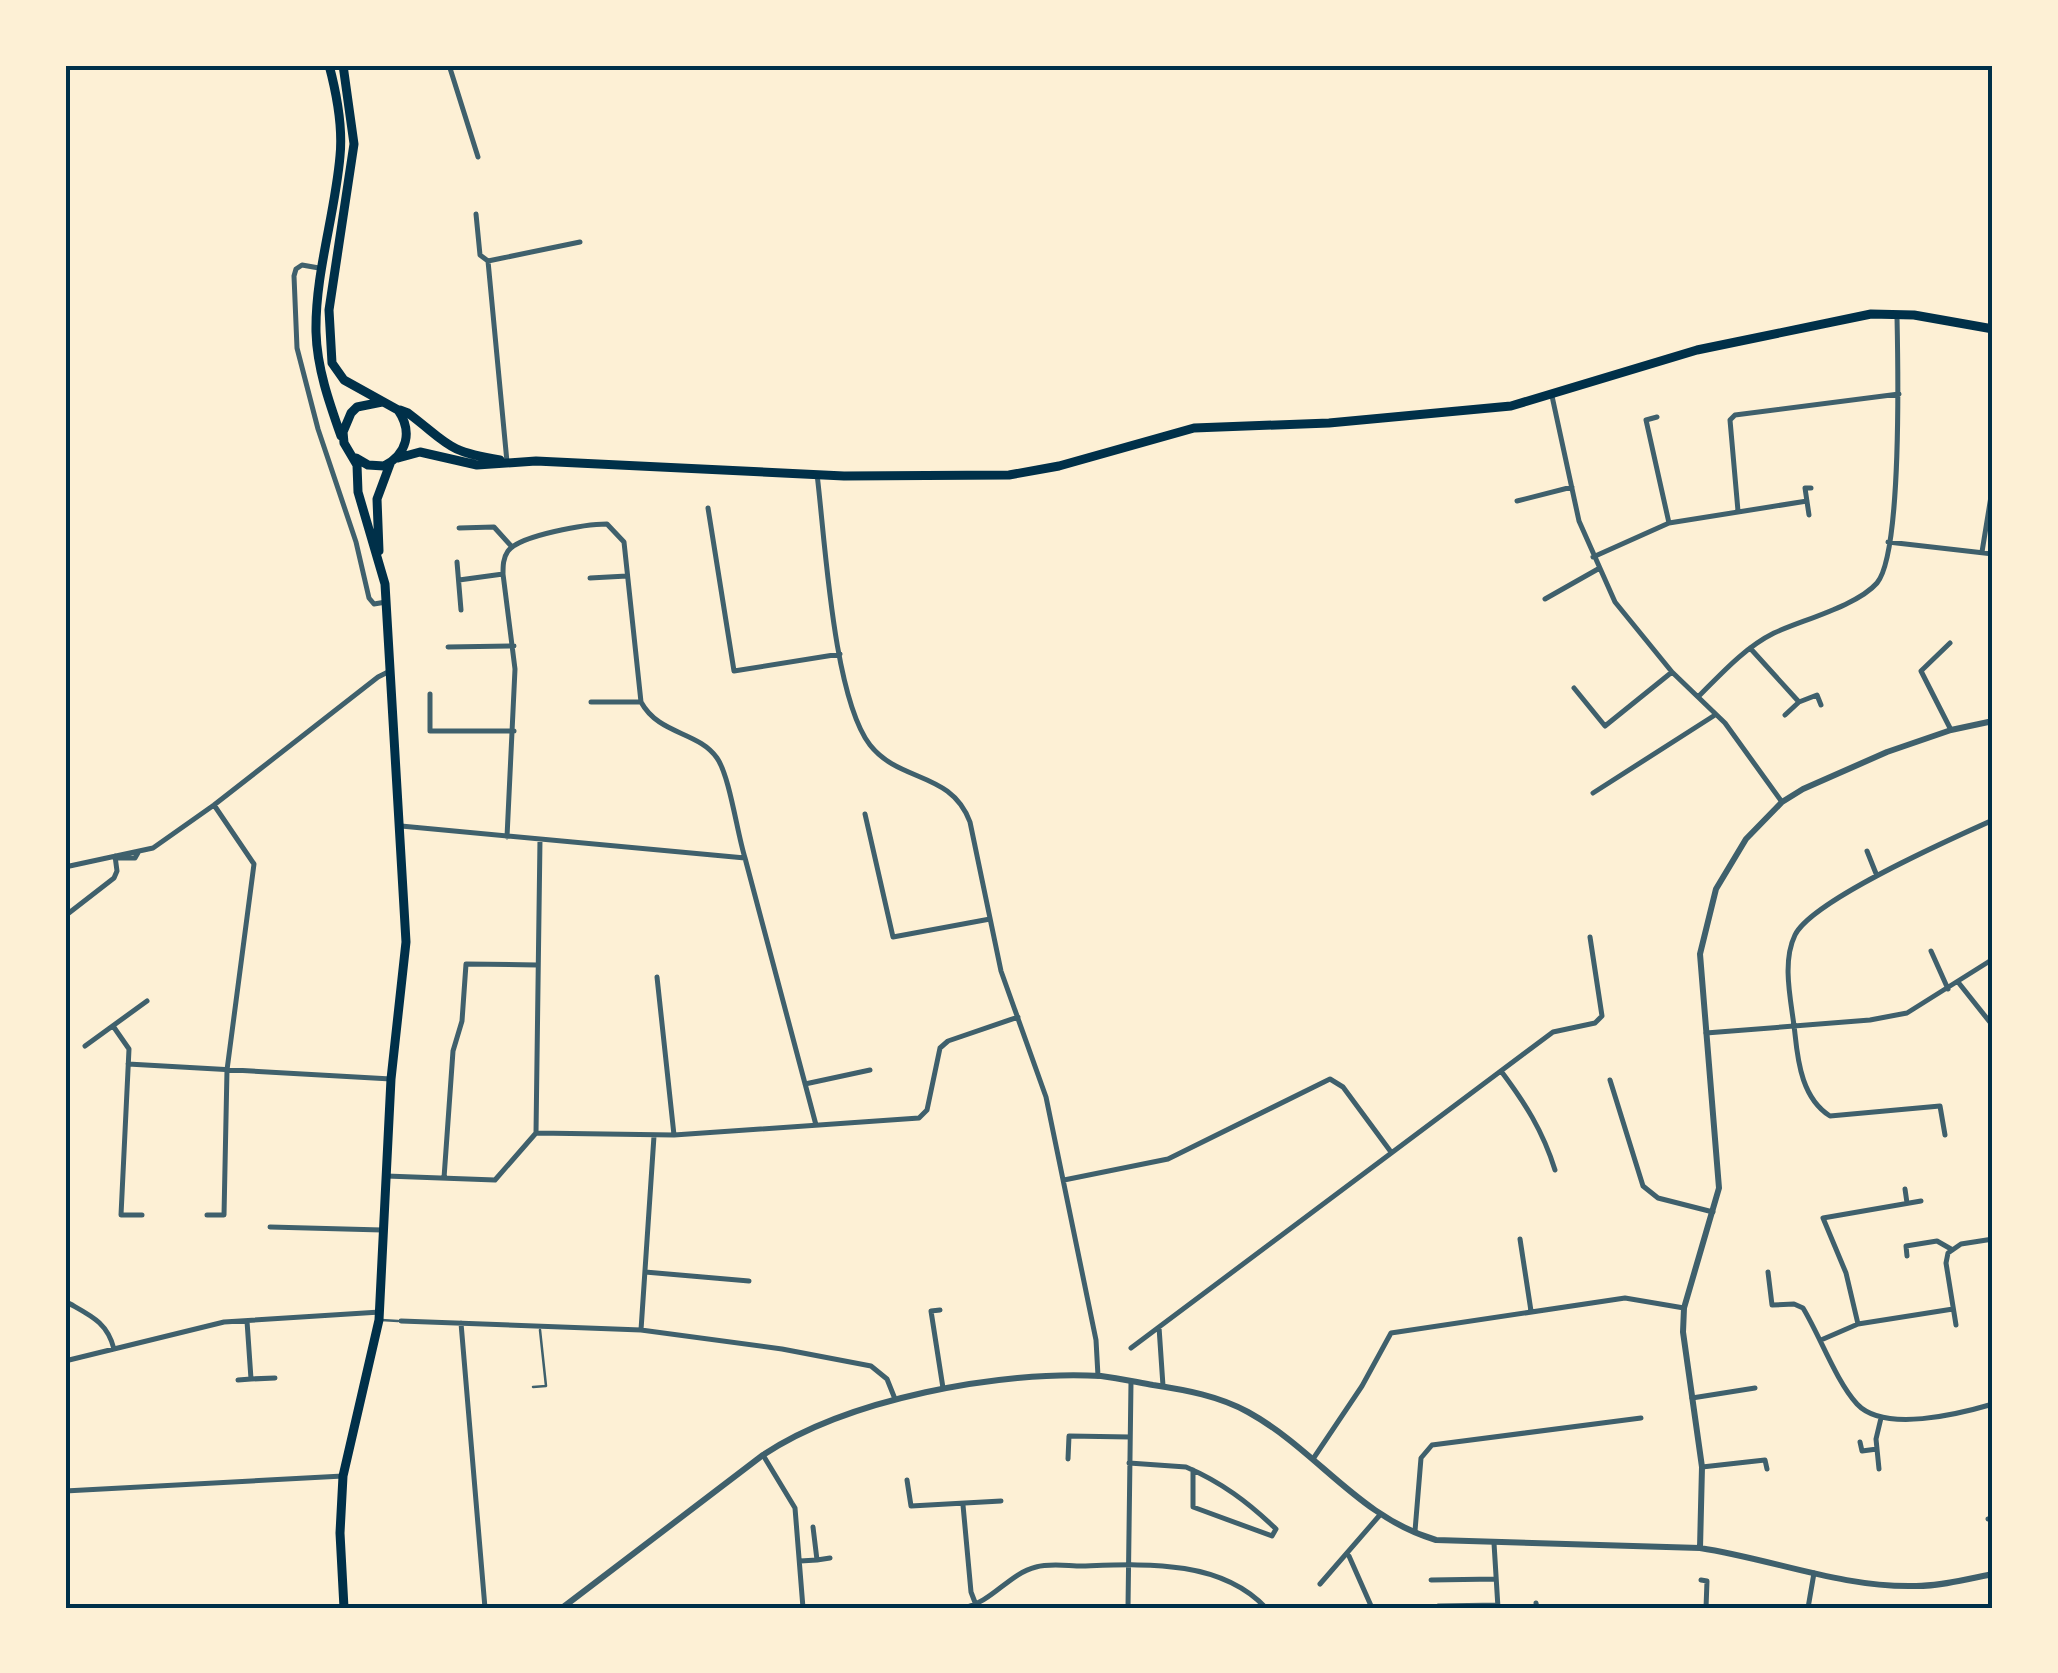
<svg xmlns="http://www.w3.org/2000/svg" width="2058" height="1673" font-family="Arial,sans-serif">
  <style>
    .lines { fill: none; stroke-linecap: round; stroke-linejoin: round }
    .service { stroke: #3f606c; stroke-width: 2.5 }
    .minor { stroke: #3f606c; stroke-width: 5 }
    .tertiary { stroke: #3f606c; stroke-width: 6 }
    .primary { stroke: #003049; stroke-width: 9 }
    .neatline { fill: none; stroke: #003049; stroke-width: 4 }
  </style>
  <rect width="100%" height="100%" fill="#fdf0d5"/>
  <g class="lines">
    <!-- service -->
    <path class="service" d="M381,1320L398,1321
      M533,1387L546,1386L540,1330"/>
    <!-- minor -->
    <path class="minor" d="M449,65L478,157
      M476,214L480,255L488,261L507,462
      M488,261L580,242
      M319,268L302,265L296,269L294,276L297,348L318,429L356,542L369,598L374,604L386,602
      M1552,396L1579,521L1615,602L1672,672L1725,723L1782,802
      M1657,417L1646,420L1669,523
      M817,474C825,538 833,697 870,745C900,783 951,771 970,822L1001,971L1046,1097L1096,1340L1098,1376
      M1517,501L1572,487
      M708,508L734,671L840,654
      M1738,511L1730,420L1735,415L1899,394
      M1809,515L1805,488H1811
      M459,528L494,527L512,547
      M1888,542L1993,554
      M1982,552L1993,484
      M1593,557L1669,523L1807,501
      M457,562L461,610
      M590,578L627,576
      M459,580L503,574
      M1545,599L1598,569
      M1950,643L1921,671L1951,730
      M448,647L514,646
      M1750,648L1799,702L1817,695L1821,705
      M1574,688L1605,726L1672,672
      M430,694V731H514
      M1698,697C1721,674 1744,648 1774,633C1802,620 1857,606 1877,583C1902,553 1898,363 1897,317
      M591,702H641
      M1785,715L1799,702
      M1593,793L1715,715
      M865,814L893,937L990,919
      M401,826L745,858L816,1125
      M507,837L515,669L503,574C503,566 503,558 508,551C520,535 587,524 607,524L624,542L641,702C659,735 698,731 717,758C730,777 737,833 745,858
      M1867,851L1877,876
      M117,858H135L139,851
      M65,867L153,848L214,805L378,677L390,671
      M65,916L114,878L117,871L115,856
      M1931,951L1948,989
      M657,977L674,1135
      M1958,982L1993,1026
      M113,1026L129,1049L121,1215H142
      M1706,1033L1870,1020L1907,1013L1993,959
      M85,1046L147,1001
      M128,1064L391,1079
      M1501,1071C1525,1103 1543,1131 1555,1170
      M1610,1080L1643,1186L1658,1198L1713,1212
      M805,1084L870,1070
      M536,1133L540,839
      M1945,1135L1940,1106L1830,1116C1803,1099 1798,1064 1795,1034C1792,1004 1781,964 1795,935C1812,900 1953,838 1993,820
      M386,1176L495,1180L536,1133L674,1135L919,1118L927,1110L940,1048L948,1041L1018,1017
      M444,1178L453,1051L462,1021L466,964L537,965
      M1064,1180L1168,1159L1330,1079L1343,1087L1391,1152
      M1905,1189L1907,1203
      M207,1215H224L227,1070L254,864L214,805
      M270,1227L382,1230
      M1520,1239L1531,1311
      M1907,1256L1906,1246L1937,1241L1951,1249
      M645,1272L749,1281
      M1768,1272L1772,1305L1794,1304L1803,1308C1820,1336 1836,1381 1857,1404C1884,1433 1959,1414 1993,1404
      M65,1301C89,1315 107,1321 114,1349
      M940,1310L931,1311L943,1388
      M401,1321L641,1330L782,1349L871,1366L887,1379L895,1399
      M461,1323L485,1608
      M1858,1324L1846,1273L1823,1218L1921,1201
      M1956,1325L1946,1263L1948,1253L1961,1244L1993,1239
      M641,1330L654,1136
      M1821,1340L1858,1324L1953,1309
      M1131,1348L1159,1327
      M65,1361L224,1322L380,1312
      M251,1379L275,1378
      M238,1380L251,1379L247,1321
      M1163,1386L1159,1327L1553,1032L1595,1023L1602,1016L1590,937
      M1692,1398L1755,1388
      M1860,1442L1862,1451L1877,1449
      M763,1455L795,1508L803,1608
      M1068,1459L1069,1436L1130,1437
      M1313,1459L1362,1386L1391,1333L1625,1298L1684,1308
      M1129,1463L1186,1467C1221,1482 1248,1502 1276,1529L1272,1536L1193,1507V1470
      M1702,1467L1765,1460L1767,1469
      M1879,1469L1876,1439L1881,1418
      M907,1480L911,1506L1001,1501
      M65,1491L343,1476
      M963,1505L971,1592L976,1605
      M1988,1519L1993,1518
      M1415,1531L1421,1458L1432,1445L1641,1418
      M1494,1543L1498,1608
      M1349,1556L1372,1608
      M817,1560L830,1558
      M800,1561L817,1560L813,1527
      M1431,1580L1496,1579
      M1701,1580L1707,1581L1706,1608
      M1320,1584L1379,1516
      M1536,1603L1537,1608
      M1438,1606L1498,1605
      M962,1608C992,1603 1008,1574 1036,1567C1050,1563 1068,1566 1082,1566C1144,1564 1220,1559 1266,1608
      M1128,1608L1131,1382
      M1808,1608L1814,1573"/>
    <!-- tertiary -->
    <path class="tertiary" d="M1700,1548L1702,1467L1683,1332L1684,1308L1719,1188L1700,954L1716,889L1746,839L1782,802L1803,789L1887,752L1951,730L1993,721
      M562,1608L763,1455C847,1399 1000,1370 1101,1376C1118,1378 1136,1382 1153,1385C1186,1390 1219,1396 1248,1412C1317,1450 1358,1517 1436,1540L1700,1548C1772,1559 1842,1588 1916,1586C1941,1586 1968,1579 1993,1574"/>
    <!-- primary -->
    <path class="primary" d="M329,65C337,95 343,126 340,156C335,215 315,273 316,332C317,368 329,402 341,436
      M343,65L354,144L329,310L332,363L344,380L398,410C413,432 407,454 384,466L368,465L356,458
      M400,410L408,413C449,444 445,451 500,460
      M398,458L420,452L477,465L536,461L844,476L1009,475L1059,466L1194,428L1329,423L1511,406L1697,350L1871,314L1914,315L1993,329
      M379,551L377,499L390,464
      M344,1608L340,1533L343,1476L379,1320L391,1079L406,942L385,584L358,492L357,465L344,443L343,432L351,413L357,407L382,402"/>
  </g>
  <!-- border -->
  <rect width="2058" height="1673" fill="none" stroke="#fdf0d5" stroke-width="135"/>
  <rect x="68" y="68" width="1922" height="1538" class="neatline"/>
</svg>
